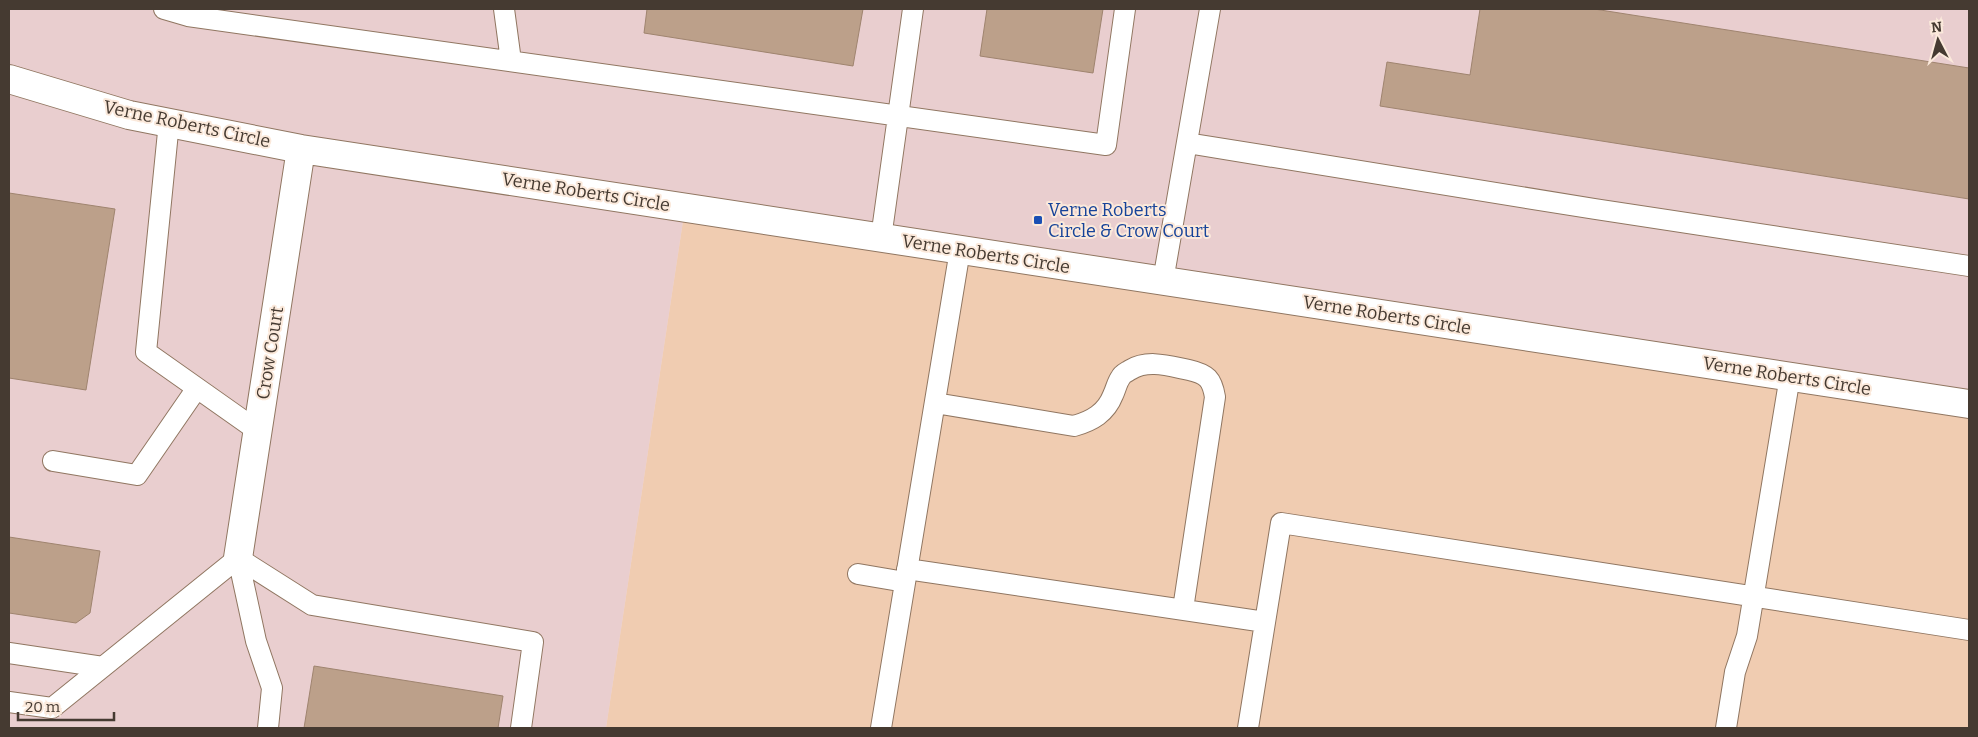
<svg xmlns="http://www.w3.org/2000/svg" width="1978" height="737" font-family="Bitter,serif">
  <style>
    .built { fill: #f0ccb1 }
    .industrial { fill: #e9cecf }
    .building { fill: #bca08a; stroke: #9f846f }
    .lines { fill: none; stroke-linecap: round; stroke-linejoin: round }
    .lane-casing { stroke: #907661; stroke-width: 22 }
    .street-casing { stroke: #907661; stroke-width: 30 }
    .lane { stroke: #fff; stroke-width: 20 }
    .street { stroke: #fff; stroke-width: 28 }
    .transit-dot { fill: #1a4fb4; stroke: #fbe9db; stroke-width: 2 }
    .labels { text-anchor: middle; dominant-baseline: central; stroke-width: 4; stroke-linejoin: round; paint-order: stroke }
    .street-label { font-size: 18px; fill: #453a31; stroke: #fbe9db }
    .transit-label { font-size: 18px; fill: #164399; stroke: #fbe9db; text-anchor: start }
  </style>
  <rect width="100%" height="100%" fill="#f7d9c3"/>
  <!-- built -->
  <path class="built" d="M685,208L1969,404V728H606Z"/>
  <!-- industrial -->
  <path class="industrial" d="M9,9H1969V404L685,208L606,728H9Z"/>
  <!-- building -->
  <path class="building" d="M647,9H863L853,66L644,33Z
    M987,9H1103L1093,73L980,56Z
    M1480,9H1594L1969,68V199L1380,106L1387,62L1470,75Z
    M9,193L115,209L86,390L9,378Z
    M9,537L100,551L90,613L76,623L9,613Z
    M314,666L503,696L498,728H304Z"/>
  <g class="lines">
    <defs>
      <path id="lane" d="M164,9L188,16L1106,145L1125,9
        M504,9L511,61
        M169,122L146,352L258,431
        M1187,143L1595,209L1969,266
        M881,238L913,9
        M1163,281L1210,9
        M935,403L1074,426C1092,421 1106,413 1113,395C1116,389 1117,382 1121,377C1122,374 1127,372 1130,370C1148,359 1169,366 1189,370C1207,374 1212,379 1215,397L1183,609
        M53,461L137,475L197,388
        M907,569L1265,622
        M858,574L905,582
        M9,653L103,667
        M9,702L52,708L238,558
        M268,728L272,688L256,641L238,558L312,605L533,642L521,728
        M881,728L960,250
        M1248,728L1281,523L1969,630
        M1726,728L1735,672L1747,636L1790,376"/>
      <path id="street" d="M9,79L129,115L301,149L1969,404
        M238,558L301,149"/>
    </defs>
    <!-- lane casing -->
    <use href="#lane" class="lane-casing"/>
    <!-- street casing -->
    <use href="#street" class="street-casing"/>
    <!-- lane -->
    <use href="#lane" class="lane"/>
    <!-- street -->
    <use href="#street" class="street"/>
  </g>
  <!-- markers -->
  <rect class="transit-dot" x="1033" y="215" width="10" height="10" rx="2.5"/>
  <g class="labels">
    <!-- street labels -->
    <g class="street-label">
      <text transform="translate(187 124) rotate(12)">Verne Roberts Circle</text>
      <text transform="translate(586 192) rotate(9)">Verne Roberts Circle</text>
      <text transform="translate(986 254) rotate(9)">Verne Roberts Circle</text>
      <text transform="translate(1387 315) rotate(9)">Verne Roberts Circle</text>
      <text transform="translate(270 353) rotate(-81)">Crow Court</text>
      <text transform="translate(1787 376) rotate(9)">Verne Roberts Circle</text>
    </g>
    <!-- transit labels -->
    <g class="transit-label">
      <text x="1048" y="210">Verne Roberts<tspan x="1048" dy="21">Circle &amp; Crow Court</tspan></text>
    </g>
  </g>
  <!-- border -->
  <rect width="1978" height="737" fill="none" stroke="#453a31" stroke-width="20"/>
  <!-- north arrow -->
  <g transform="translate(1938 40) rotate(354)" stroke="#fbe9db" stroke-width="4" paint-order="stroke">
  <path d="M0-4L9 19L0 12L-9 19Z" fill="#453a31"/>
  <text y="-8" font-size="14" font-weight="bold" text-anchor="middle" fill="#453a31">N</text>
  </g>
  <!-- scale -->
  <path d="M18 712v8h96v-8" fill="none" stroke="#453a31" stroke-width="2.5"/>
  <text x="25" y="712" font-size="15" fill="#453a31" stroke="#fbe9db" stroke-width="4" paint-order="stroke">20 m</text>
</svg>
